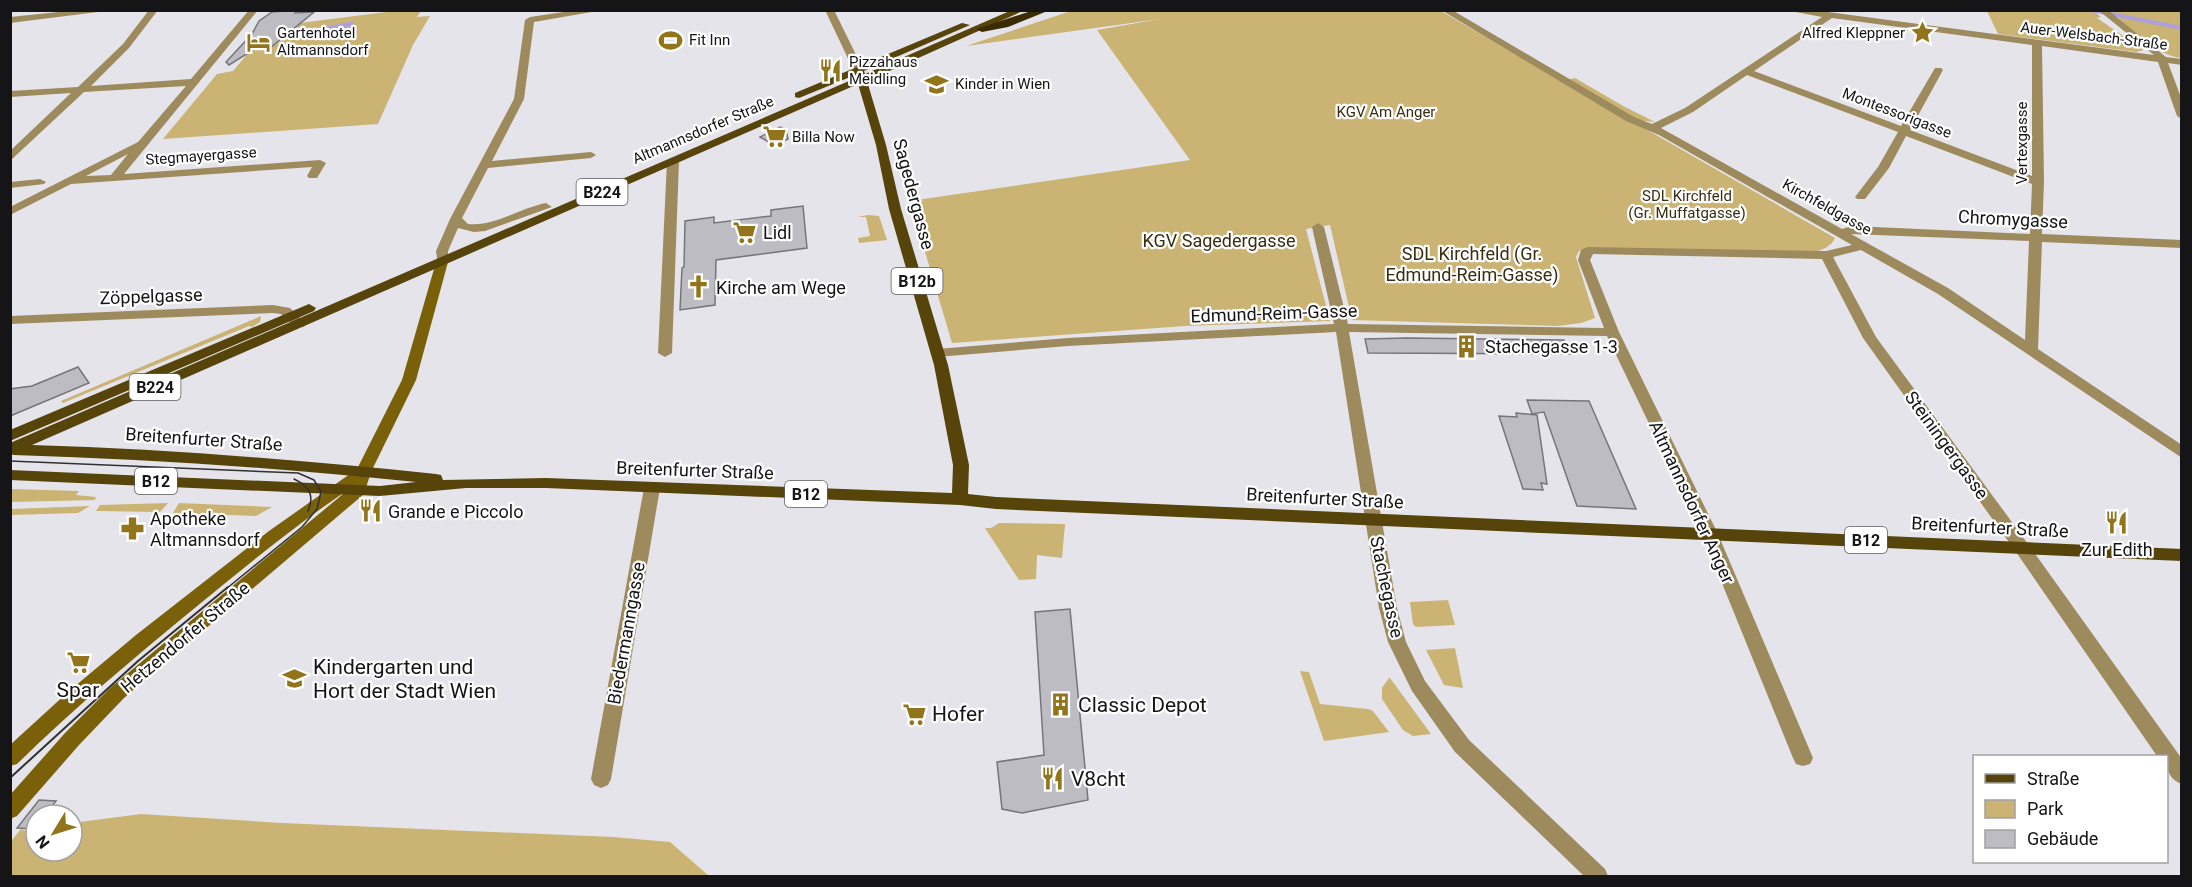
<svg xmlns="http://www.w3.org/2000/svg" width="2192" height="887" font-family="Roboto,sans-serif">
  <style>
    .green { fill: #cbb374 }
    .water { fill: #afa0dc }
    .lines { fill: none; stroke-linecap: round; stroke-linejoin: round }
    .stream { stroke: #afa0dc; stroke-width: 4 }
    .building { fill: #bdbcc2; stroke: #76757b; stroke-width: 1.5 }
    .street { fill: #9d8b5e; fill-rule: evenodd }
    .secondary { fill: #7a6008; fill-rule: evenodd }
    .primary { fill: #56440b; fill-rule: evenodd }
    .highway { fill: #3a2d03; fill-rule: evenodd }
    .tram-far1 { stroke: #313134; stroke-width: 1.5 }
    .tram { stroke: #313134; stroke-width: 2 }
    .labels { text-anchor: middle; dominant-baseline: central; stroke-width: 4.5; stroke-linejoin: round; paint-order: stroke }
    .far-poi-label { font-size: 15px; fill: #151517; stroke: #fff; text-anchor: start }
    .far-street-label { font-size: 15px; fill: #151517; stroke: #fff }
    .far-park-label { font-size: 15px; fill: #382e11; stroke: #fff }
    .shield { fill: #fff; stroke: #5b5b5d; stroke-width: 1.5 }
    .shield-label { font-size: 16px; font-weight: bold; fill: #151517 }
    .street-label { font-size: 18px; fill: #151517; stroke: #fff }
    .poi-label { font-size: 18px; fill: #151517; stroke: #fff; text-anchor: start }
    .park-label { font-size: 18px; fill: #382e11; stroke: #fff }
    .near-poi-label { font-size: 21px; fill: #151517; stroke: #fff; text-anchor: start }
  </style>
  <rect width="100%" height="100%" fill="#e5e4ea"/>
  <!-- green -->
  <path class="green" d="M402,10L421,11L417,17L430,16L413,45L378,124L163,139L217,74L233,71L250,51L257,49L267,50L285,38L300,23Z
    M1439,10L1835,238C1831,247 1822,250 1813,252L1588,248L1579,251L1576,257L1595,318L1581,323L1558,326L1352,320L1330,225L1306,229L1330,321L1185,326L952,343L910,201L1190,160L1097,30L1160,19L966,46L1071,11Z
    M1987,11H2094L2101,17L2097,18L2144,50L2136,52L1998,34Z
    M2111,11H2181V58C2155,55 2130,28 2111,11Z
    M1575,78L1625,107L1655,122L1636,120L1566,80Z
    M868,215L879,216L887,240L859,243L858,238L870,236L866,217H858Z
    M261,316L260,322L252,327L249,326L63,403L61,401Z
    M11,489L79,491L76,495L96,497L95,500L11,502Z
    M168,503L160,512L96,511L100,505Z
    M179,503L272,507L256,516L173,513Z
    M90,506L78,513L11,515V509Z
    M999,523L1065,524L1062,558L1037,555L1036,579L1019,580L985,528H991Z
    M1448,600L1455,625L1416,627L1413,624L1410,602Z
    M1455,648L1463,688L1444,685L1426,650Z
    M1300,671L1309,672L1320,704L1368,709L1373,711L1389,732L1324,741Z
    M1389,678H1390L1431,734L1413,736L1403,730L1382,699V688Z
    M141,814L282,823L613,837L670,842L709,876H11V841L21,829L31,833L36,828V851H72V823Z"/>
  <!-- water -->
  <path class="water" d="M350,22H353L354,28L348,37L312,38L322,27Z"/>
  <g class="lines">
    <!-- stream -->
    <path class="stream" d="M2091,10L2182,28"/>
  </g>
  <!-- building -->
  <path class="building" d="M297,10L295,13L314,12L271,47L266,49L256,48L229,65L226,62L252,34L259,21L272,12Z
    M780,127L786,130L788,139L774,145L760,137Z
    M803,206L807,248L716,260L715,305L680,310L682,268L684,267L685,221L714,217V223L771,216V210Z
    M1407,338L1564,340L1570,354L1368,353L1365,339Z
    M78,367L89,383L10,416V389L32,386Z
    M1527,400L1589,401L1636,509L1577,506L1544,412L1532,414Z
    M1516,413L1537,415L1547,484L1541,483L1543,490L1523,489L1499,416L1517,417Z
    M1070,609L1088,800L1022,813L1002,809L997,762L1044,755L1035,612Z
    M39,800L56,801L45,815H36V829L17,828Z"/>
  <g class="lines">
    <!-- street -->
    <path class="street" d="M78,10H114L10,23V17Z
      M149,10H158L129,48L91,86L191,79L249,10H258L124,174L320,160L326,163L317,178H309L307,176L312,167L71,184L10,215V207L138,142L186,86L84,92L10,161V151L71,93L10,97V91L78,87L123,44ZM128,154L111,175L86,176Z
      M577,10H603L534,22L524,99L492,161L591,152L596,155L591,158L488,168L462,218L468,224C494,227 520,208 546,203L552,207L485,231L474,232L458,228L448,251V262L442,266L438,265L436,251L450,219L514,99L525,20L530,17Z
      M825,10H834L863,69L861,71L853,69Z
      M1441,10H1452L1634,117L1652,124L1685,108L1822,17L1785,10H1813L2154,55L2098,10H2108L2166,57L2182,59V65L2168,63L2182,100V119L2177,116L2158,62L2042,46L2044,182L2042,234L2182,240V248L2042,242L2038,349L2182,445V458L1938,294L1861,250L1833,257L1876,337L2028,544L2182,759V784C2169,780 2166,769 2166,756H2157L2016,552L1863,338L1822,259L1593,254L1590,260L1619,332L1718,534L1813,758L1810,764L1803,766L1796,764L1793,758L1702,534L1607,336L1349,332L1397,608L1406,642L1425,681L1469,740L1605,869L1608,876H1584L1455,752L1412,691L1388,642L1379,608L1336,332L1068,346L937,357L930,353L937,349L1068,338L1334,324L1312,227L1318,223L1324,227L1348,324L1604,328L1578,260L1581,250L1587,247L1826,251L1852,245L1659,135L1626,121ZM1832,18L2032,45V176L1910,130L1943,70L1941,68H1935L1901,126L1754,71ZM1747,75L1898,132L1878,167L1855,197L1857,199H1865L1889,168L1906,136L2032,184L2030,234L1852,226L1842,229L1661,128L1693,112ZM1851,234L2029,241L2025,340L1948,288Z
      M673,158L679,161L672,353L665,357L658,353L667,161Z
      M40,179L46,182L44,184L10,188V182Z
      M273,305L290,308L306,324L304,327H294L281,314L273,313L10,324V316Z
      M652,483L658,484L660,488L611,779L608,785L601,788L594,785L591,779L644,488L646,484Z"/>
    <!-- secondary -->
    <path class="secondary" d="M442,258L448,262L416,380L371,472L364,494L124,698L79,745L17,816L10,819V795L65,733L110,688L349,489C296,525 246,566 196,607C135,657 74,708 17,764L10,766V745L68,692L136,635L269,531L357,469L402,380L436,262Z"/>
    <!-- primary -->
    <path class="primary" d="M1012,10H1025L867,81L886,145L901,209L948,365L969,465L968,494L996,497L2182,549V561L996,509L960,505L546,488H466L380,496L10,480V470L380,486L416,482C282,468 148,459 14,455L10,454V443L856,78L855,75L799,98L795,97V93L962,23L970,25L864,71L865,74ZM858,84L876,145L889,209L934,365L953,465L952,493L546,478L443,480L441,475L436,474C301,460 167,449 32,445Z
      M309,304L316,308L314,311L10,441V430Z"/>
    <!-- highway -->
    <path class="highway" d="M1034,10H1050L1008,27L982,32L976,29Z"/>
    <!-- tram-far1 -->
    <path class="tram-far1" d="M10,461L298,473L314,480L321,492L317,509L302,527L226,589
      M294,479C309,486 315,495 308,511"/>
    <!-- tram -->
    <path class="tram" d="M10,778L138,661L228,587"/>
  </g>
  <!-- icons -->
  <defs>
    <symbol id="sight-bare" viewBox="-9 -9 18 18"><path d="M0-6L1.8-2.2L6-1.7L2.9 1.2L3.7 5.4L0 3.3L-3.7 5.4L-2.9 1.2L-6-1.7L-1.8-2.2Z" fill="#92751b" stroke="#fff" stroke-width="2.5" paint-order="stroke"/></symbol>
    <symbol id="stadium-bare" viewBox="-9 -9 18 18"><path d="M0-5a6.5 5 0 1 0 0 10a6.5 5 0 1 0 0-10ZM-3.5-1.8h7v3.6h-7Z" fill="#92751b" stroke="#fff" stroke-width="2.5" paint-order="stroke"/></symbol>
    <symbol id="hotel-bare" viewBox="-9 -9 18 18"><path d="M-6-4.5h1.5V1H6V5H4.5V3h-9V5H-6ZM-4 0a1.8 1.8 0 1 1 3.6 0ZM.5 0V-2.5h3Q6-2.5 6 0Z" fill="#92751b" stroke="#fff" stroke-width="2.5" paint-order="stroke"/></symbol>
    <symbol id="restaurant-bare" viewBox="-9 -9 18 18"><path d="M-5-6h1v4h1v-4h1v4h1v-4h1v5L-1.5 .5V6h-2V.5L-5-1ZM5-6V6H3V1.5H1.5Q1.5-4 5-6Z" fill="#92751b" stroke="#fff" stroke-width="2.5" paint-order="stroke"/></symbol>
    <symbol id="school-bare" viewBox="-9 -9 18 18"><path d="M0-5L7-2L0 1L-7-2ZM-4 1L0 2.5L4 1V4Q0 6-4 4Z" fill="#92751b" stroke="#fff" stroke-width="2.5" paint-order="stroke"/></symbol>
    <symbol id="supermarket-bare" viewBox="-9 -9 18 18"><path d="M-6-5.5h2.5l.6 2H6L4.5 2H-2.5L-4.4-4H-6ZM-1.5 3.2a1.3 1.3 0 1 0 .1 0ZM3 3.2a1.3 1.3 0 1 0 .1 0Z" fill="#92751b" stroke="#fff" stroke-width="2.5" paint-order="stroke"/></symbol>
    <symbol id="church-bare" viewBox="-9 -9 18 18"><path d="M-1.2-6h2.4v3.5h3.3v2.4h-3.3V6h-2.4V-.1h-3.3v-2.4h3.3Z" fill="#92751b" stroke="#fff" stroke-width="2.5" paint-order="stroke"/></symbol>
    <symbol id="building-bare" viewBox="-9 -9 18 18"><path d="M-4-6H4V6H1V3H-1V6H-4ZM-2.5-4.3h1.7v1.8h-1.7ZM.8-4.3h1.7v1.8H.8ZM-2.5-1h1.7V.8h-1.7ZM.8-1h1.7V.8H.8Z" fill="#92751b" stroke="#fff" stroke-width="2.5" paint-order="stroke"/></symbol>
    <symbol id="pharmacy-bare" viewBox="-9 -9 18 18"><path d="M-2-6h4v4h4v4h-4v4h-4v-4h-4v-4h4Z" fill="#92751b" stroke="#fff" stroke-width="2.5" paint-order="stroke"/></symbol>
  </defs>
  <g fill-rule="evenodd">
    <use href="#sight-bare" x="1906" y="16" width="33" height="33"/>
    <use href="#stadium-bare" x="654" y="24" width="33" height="33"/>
    <use href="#hotel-bare" x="242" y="26" width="33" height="33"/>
    <use href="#restaurant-bare" x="814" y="54" width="33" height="33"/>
    <use href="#school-bare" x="920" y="68" width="33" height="33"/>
    <use href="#supermarket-bare" x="758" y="120" width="33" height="33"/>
    <use href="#supermarket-bare" x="728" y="216" width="33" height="33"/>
    <use href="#church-bare" x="682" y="270" width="33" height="33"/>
    <use href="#building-bare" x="1450" y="330" width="33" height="33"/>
    <use href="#restaurant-bare" x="354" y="494" width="33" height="33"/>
    <use href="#restaurant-bare" x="2100" y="506" width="33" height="33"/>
    <use href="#pharmacy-bare" x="116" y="512" width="33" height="33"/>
    <use href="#supermarket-bare" x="62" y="646" width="33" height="33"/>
    <use href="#school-bare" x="278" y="662" width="33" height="33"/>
    <use href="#building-bare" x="1044" y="688" width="33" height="33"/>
    <use href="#supermarket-bare" x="898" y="698" width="33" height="33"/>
    <use href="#restaurant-bare" x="1036" y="762" width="33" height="33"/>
  </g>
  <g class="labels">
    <!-- far-poi labels -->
    <g class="far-poi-label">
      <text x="277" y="33">Gartenhotel<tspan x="277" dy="17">Altmannsdorf</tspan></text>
      <text x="1905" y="33" text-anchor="end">Alfred Kleppner</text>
      <text x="689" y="40">Fit Inn</text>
      <text x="849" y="62">Pizzahaus<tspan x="849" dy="17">Meidling</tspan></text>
      <text x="955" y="84">Kinder in Wien</text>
      <text x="792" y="137">Billa Now</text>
    </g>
    <!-- far-street labels -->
    <g class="far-street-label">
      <text transform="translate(2094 36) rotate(7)">Auer-Welsbach-Straße</text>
      <text transform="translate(1897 113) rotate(21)">Montessorigasse</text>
      <text transform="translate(703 130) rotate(-23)">Altmannsdorfer Straße</text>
      <text transform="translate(2022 143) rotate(-90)">Vertexgasse</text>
      <text transform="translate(201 156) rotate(-4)">Stegmayergasse</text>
      <text transform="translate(1827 207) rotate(29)">Kirchfeldgasse</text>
    </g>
    <!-- far-park labels -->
    <g class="far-park-label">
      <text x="1386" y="112">KGV Am Anger</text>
      <text x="1687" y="196">SDL Kirchfeld<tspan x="1687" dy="17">(Gr. Muffatgasse)</tspan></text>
    </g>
    <!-- shield labels -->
    <g class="shield">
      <rect x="576.5" y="179" width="51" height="26" rx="4.5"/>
      <rect x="891.5" y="268" width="51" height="26" rx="4.5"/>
      <rect x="129.5" y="374" width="51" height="26" rx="4.5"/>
      <rect x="135" y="468" width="42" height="26" rx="4.5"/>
      <rect x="785" y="481" width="42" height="26" rx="4.5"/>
      <rect x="1845" y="527" width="42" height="26" rx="4.5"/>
    </g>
    <g class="shield-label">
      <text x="602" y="192">B224</text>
      <text x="917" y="281">B12b</text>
      <text x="155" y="387">B224</text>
      <text x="156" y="481">B12</text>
      <text x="806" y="494">B12</text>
      <text x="1866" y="540">B12</text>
    </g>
    <!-- street labels -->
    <g class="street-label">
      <text transform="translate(914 194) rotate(75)">Sagedergasse</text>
      <text transform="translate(2013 219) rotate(3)">Chromygasse</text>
      <text transform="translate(151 296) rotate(-2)">Zöppelgasse</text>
      <text transform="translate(1274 313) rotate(-2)">Edmund-Reim-Gasse</text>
      <text transform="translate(204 439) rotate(4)">Breitenfurter Straße</text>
      <text transform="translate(1947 445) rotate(54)">Steiningergasse</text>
      <text transform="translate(695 470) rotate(2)">Breitenfurter Straße</text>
      <text transform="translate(1325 498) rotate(3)">Breitenfurter Straße</text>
      <text transform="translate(1692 502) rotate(65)">Altmannsdorfer Anger</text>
      <text transform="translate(1990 527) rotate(3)">Breitenfurter Straße</text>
      <text transform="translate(1387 587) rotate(78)">Stachegasse</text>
      <text transform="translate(626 633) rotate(-80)">Biedermanngasse</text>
      <text transform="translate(185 637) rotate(-40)">Hetzendorfer Straße</text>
    </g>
    <!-- poi labels -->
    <g class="poi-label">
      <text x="763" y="232">Lidl</text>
      <text x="716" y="287">Kirche am Wege</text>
      <text x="1485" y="346">Stachegasse 1-3</text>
      <text x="388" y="511">Grande e Piccolo</text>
      <text x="150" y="518">Apotheke<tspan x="150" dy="21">Altmannsdorf</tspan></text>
      <text x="2117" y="549" text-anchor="middle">Zur Edith</text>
    </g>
    <!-- park labels -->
    <g class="park-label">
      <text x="1219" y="240">KGV Sagedergasse</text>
      <text x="1472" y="253">SDL Kirchfeld (Gr.<tspan x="1472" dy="21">Edmund-Reim-Gasse)</tspan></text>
    </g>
    <!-- near-poi labels -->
    <g class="near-poi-label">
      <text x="313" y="667">Kindergarten und<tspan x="313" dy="24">Hort der Stadt Wien</tspan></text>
      <text x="78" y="690" text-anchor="middle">Spar</text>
      <text x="1078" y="705">Classic Depot</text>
      <text x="932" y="714">Hofer</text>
      <text x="1071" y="779">V8cht</text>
    </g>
  </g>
  <!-- border -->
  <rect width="2192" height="887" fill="none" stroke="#151517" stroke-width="24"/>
  <!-- legend -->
  <rect x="1973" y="755" width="195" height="108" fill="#ffffff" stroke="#a1a1a2" stroke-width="1.5"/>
  <rect x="1985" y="774" width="30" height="9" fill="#56440b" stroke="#a1a1a2" stroke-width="1.5"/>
  <text x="2027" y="785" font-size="18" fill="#151517">Straße</text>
  <rect x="1985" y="800" width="30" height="18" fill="#cbb374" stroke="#a1a1a2" stroke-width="1.5"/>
  <text x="2027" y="815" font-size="18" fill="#151517">Park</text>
  <rect x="1985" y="830" width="30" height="18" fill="#bdbcc2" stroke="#a1a1a2" stroke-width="1.5"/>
  <text x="2027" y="845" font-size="18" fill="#151517">Gebäude</text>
  <!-- north arrow -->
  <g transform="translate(54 833) rotate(232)"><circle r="28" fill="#ffffff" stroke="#a1a1a2" stroke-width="1.5"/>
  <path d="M0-4.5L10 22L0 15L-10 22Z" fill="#92751b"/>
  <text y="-9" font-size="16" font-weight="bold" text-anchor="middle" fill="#151517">N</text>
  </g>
</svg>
